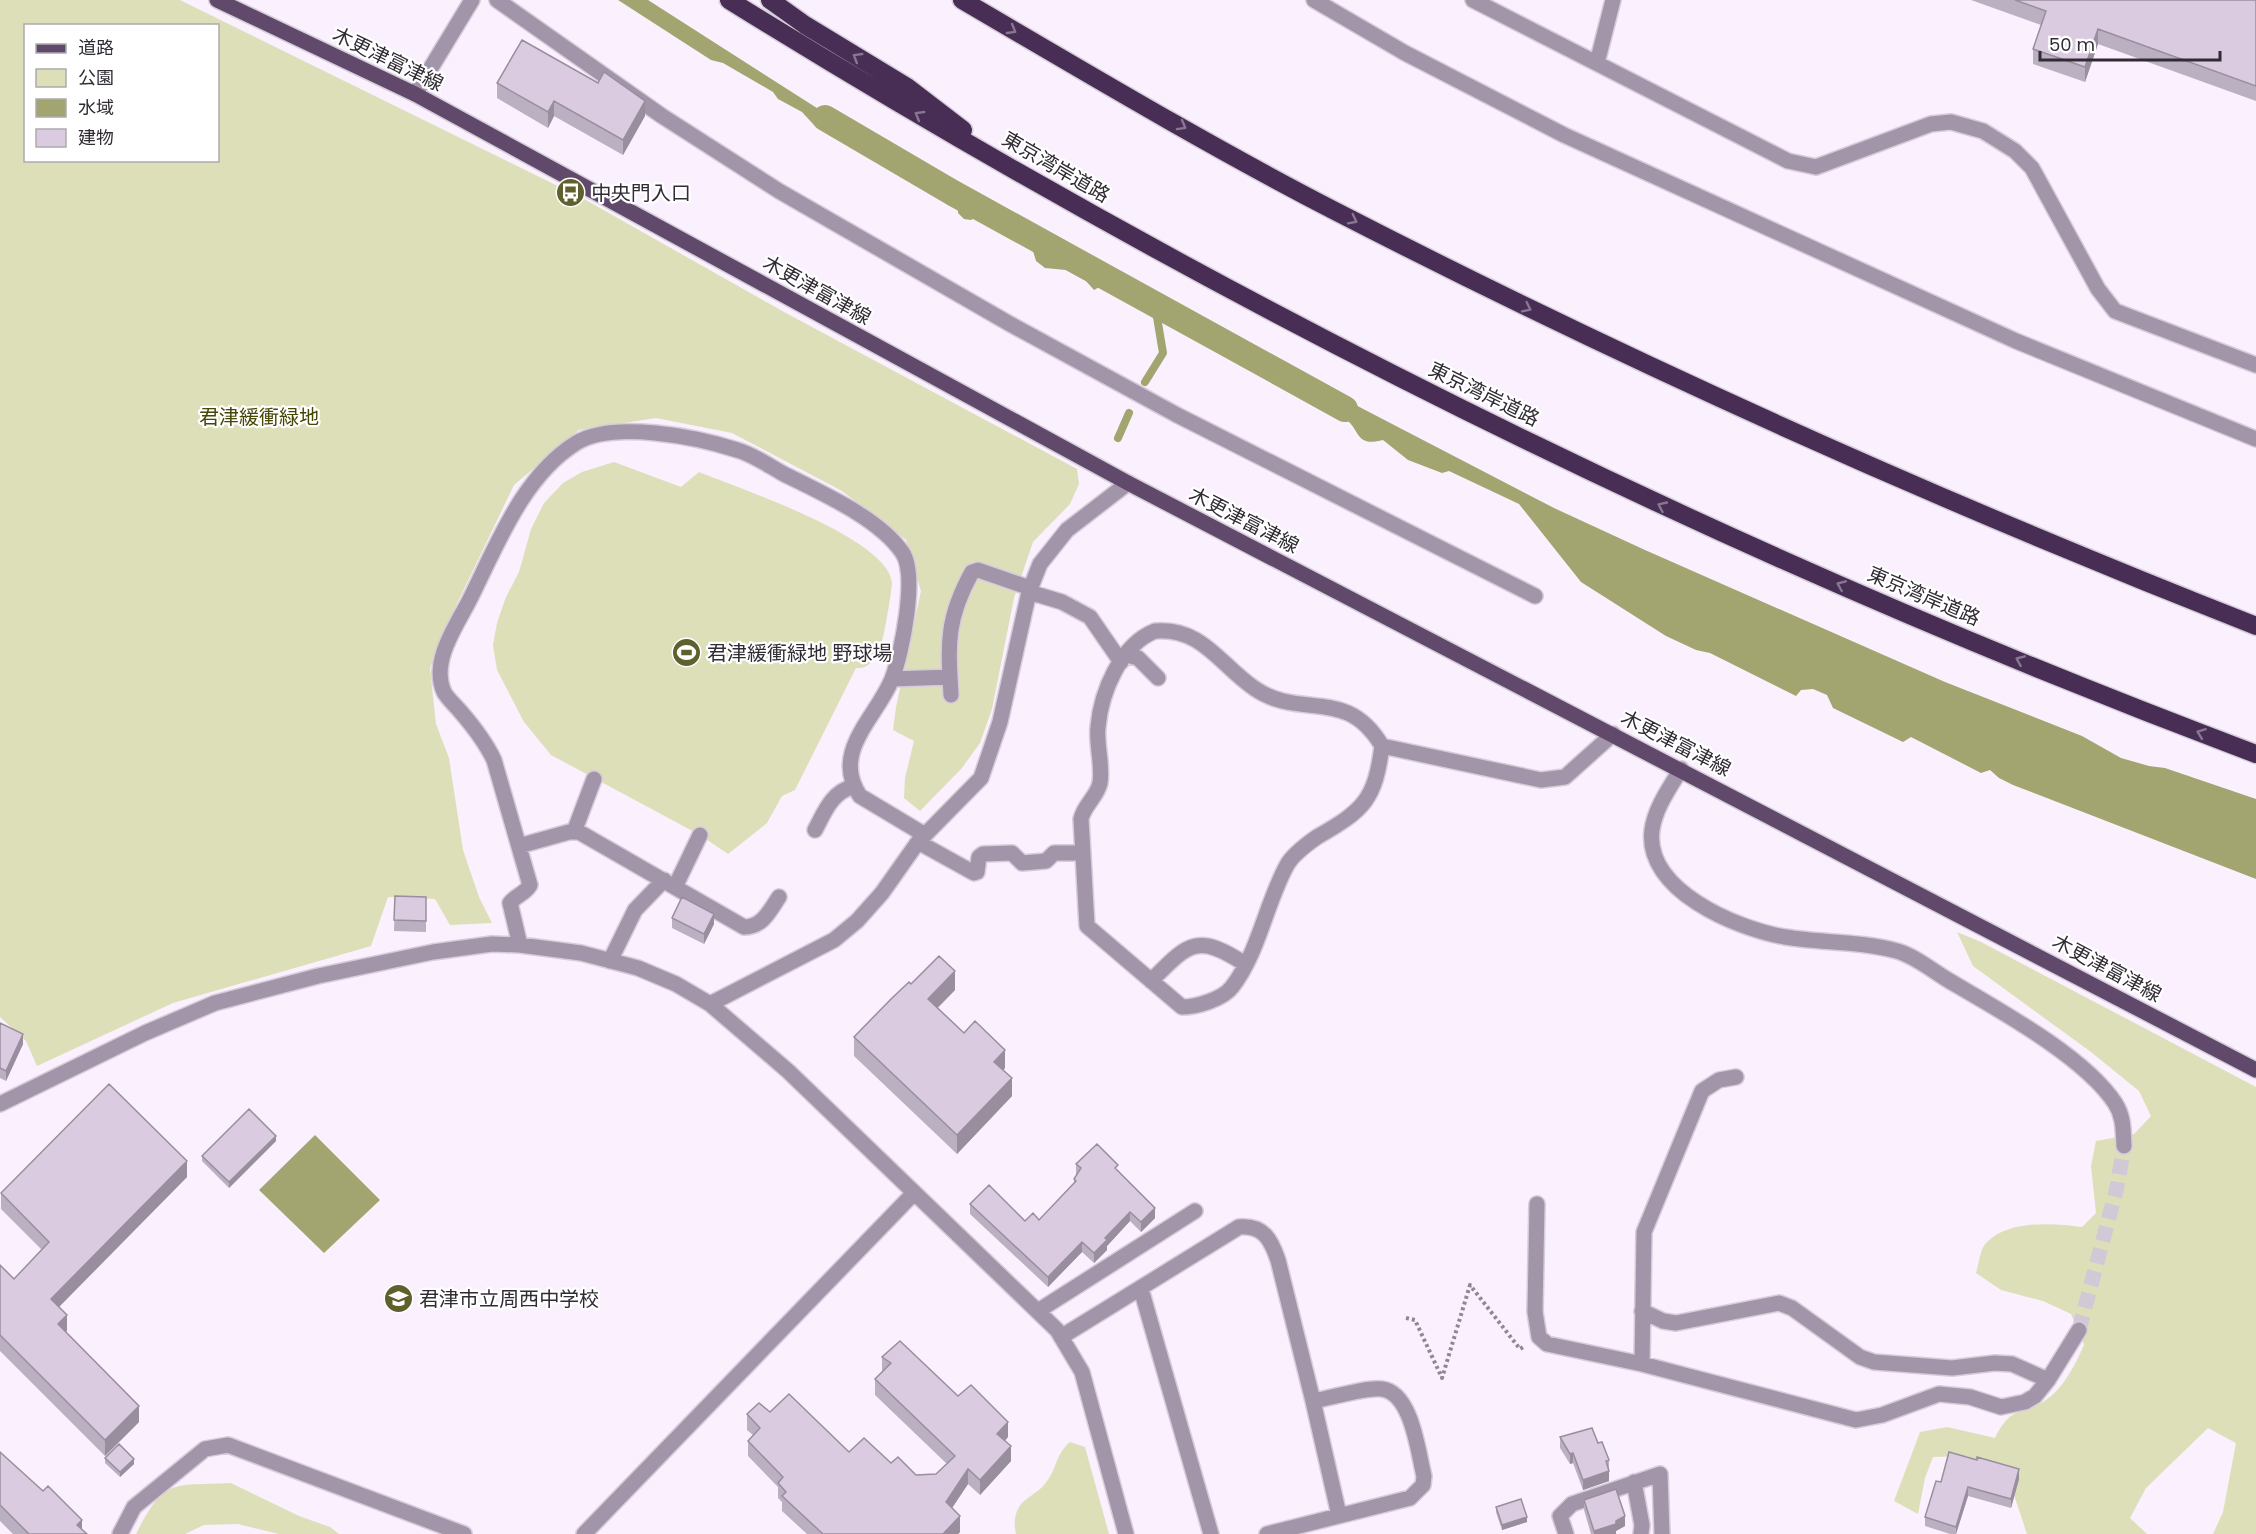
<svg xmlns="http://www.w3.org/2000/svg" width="2256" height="1534" font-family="Poppins,'Noto Sans JP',sans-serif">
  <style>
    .green { fill: #dddfb9; fill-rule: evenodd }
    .water { fill: #a2a570 }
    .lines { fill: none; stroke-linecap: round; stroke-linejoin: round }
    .stream { stroke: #a2a570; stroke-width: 8 }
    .canal { stroke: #a2a570; stroke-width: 26 }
    .minor-tunnel { stroke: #d2c9d6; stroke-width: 15; stroke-dasharray: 15 8; stroke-linecap: butt }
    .minor-casing { stroke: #d6cdda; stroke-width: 18 }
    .major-casing { stroke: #d6cdda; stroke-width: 18 }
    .highway-casing { stroke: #d6cdda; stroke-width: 21 }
    .path { stroke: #8f8893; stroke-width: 4; stroke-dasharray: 3 3; stroke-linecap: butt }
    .minor { stroke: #a395a9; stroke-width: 15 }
    .major { stroke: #60496a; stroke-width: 15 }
    .highway { stroke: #482e54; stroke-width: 18 }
    .wall { fill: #bbafc2 }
    .shaded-wall { fill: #998e9e }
    .building { fill: #dacbe1; stroke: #998e9e; stroke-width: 1.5 }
    .oneway { stroke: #887790 }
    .labels { text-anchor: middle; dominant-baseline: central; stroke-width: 4.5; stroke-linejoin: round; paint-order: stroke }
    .street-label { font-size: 20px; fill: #312c34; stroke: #fff }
    .poi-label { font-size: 20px; fill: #312c34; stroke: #fff; text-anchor: start }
    .park-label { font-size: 20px; fill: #464705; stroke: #fff }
  </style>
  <rect width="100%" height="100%" fill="#faf0fe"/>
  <!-- green -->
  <path class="green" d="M0,0H180L584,199L784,312L1077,469L1079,484L1070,504L1033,542L1014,598L992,709L980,743L962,768L920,811L904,798L905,778L914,741L893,730L896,707L921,591L906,540L842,491L732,433L656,418L579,430L514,485L451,616L430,668L436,724L449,758L463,850L479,897L492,923L450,925L435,899L388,897L371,946L173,1003L37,1066L26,1041L0,1017ZM26,26H218V160H26Z
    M614,462L681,487L699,472C738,488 889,538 892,583C892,589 884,637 882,641C877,654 873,669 856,668L795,790L782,796L767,823L728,854L700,835L551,755L524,722L497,670L493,645L497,623L506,597L519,572L531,529L544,503L563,483L582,472Z
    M1957,932L1981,942L2256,1087V1534H2213L2223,1512L2236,1443L2208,1428L2146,1488L2130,1518L2147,1534H2027L2014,1495L1998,1468L1966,1456L1933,1457L1925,1478L1918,1514L1894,1501L1920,1432L1947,1427L1995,1438C2011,1406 2019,1416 2043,1402C2063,1390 2075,1365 2084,1345L2071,1314L2043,1301L2001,1290L1976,1273C1979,1264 1980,1248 1987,1242C2009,1220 2053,1223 2082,1227L2096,1213L2091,1166L2096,1141L2134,1134L2151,1116L2139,1091L2091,1052L1973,966Z
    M1070,1442L1085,1447L1109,1534H1016C1014,1524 1014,1516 1019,1507C1024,1498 1038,1493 1044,1485C1058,1469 1054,1456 1070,1442Z
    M231,1483L299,1516L330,1527L339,1534H279L238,1524L204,1525L185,1534H136C165,1477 172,1486 231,1483Z"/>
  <!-- water -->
  <path class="water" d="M618,0H648L856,133L854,136L822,123L814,125L802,112L778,99L773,92L723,63L711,60Z
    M953,193L1135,294H1136L1127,299L1103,285L1094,290L1086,281L1066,270L1045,268L1036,261L1033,251L1026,245L997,230L993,223L980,215L971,220L964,219L958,213V201Z
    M1319,386L1554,508L1645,550L1945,682L2082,736L2121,758L2149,766L2165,768L2256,799V879L2013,785L1999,778L1990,770L1981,773L1911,737L1903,742L1833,708L1827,695L1813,689L1801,690L1796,696L1710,653L1696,650L1666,636L1581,582L1519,504L1449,471L1442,473L1408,460L1383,440C1356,447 1361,432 1346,419C1338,412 1322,407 1311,401Z
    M315,1135L380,1200L324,1253L259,1190Z"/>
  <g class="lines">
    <!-- stream -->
    <path class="stream" d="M1145,382L1163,353L1155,305
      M1118,438L1129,413"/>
    <!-- canal -->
    <path class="canal" d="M825,118L953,193L1345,409"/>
    <!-- minor-tunnel -->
    <path class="minor-tunnel" d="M2079,1330L2117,1187L2124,1146"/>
    <defs>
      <path id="minor" d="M497,0L662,116L779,191L1010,324L1177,415L1535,596
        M1314,0L1405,53L1564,135L2016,341L2256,439
        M1473,0L1788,161L1816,167L1931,124L1951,122L1983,131L2015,151L2032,168L2098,289L2115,311L2256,365
        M1597,63L1613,0
        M415,94L472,0
        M1029,592L1062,602L1090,617L1121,662
        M1155,631C1202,627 1220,665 1254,688C1301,721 1346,685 1382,746C1375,800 1364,810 1317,837C1307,844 1293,854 1287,865C1266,903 1259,952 1232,987C1223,999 1197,1007 1182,1007L1087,926L1081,819C1084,805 1097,797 1100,783C1103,765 1096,745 1098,727C1101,693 1120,645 1155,631Z
        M1127,655L1138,658L1158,678
        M892,679L950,677
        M951,695C948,644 946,619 972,572L978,570L1030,588
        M1382,746L1541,780L1565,777L1613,734
        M1681,769C1670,787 1655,808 1652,830C1644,890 1737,929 1785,937C1821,943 1861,941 1897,951C1915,956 1933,971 1948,980C1997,1009 2084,1056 2115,1103C2124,1117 2123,1130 2124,1146
        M815,830C825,811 832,792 854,786
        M574,832L594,779
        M918,842L974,873L977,872L979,857L983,854L1012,853L1022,863L1046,861L1054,853H1083
        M519,846L569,832H579L744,927C763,927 770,910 779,897
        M675,887L700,835
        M520,945L510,903C516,895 525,894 530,885L494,760C485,741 473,726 460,711C455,705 447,698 444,692C430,661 457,625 470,599C497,545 523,476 576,443C613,420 697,437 737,450C752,454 768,465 782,473C819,492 878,517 902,552C918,574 902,653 892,679C877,717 830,752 860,796L925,835
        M610,961L635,910L664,880
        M1151,981C1188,944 1196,932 1245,964
        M710,1004L834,940L857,921L882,893L918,842L981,778L1000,722L1029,592L1040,564L1067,530L1128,483
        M0,1104L145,1033L215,1003L318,976L433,952L492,944L520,945L581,953L638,968L676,984L710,1004L788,1071L1057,1330L1082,1372L1126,1534
        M1537,1204L1535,1312L1539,1337L1547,1344L1642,1364L1856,1420L1882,1415L1939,1394L1970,1397L2001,1407L2025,1402L2035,1396L2048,1380L2079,1330
        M1141,1289L1211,1534
        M1038,1311L1195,1211
        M1642,1311L1663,1321L1676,1323L1779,1303L1792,1308L1860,1357L1874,1362L1952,1368L1995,1363L2012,1364L2048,1380
        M1061,1337L1239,1227C1264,1225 1271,1240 1278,1260L1313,1401C1332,1398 1365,1387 1382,1389C1412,1393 1418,1452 1424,1476L1423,1485L1410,1498L1267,1534
        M1642,1364L1644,1232L1702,1091L1719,1080L1736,1077
        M1313,1401L1339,1515
        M1634,1482L1642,1525L1641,1534
        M120,1534L134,1507L205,1449L228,1445L464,1534
        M584,1534L914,1193
        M1566,1534L1560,1516L1572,1504L1660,1474L1662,1534"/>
      <path id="major" d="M217,0L415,94L1128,483L2256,1070"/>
      <path id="highway" d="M729,0C1212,300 1723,554 2256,754
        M770,0L805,25L907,87L963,130
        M962,0C1085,72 1207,145 1333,210C1634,365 1941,502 2256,626"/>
    </defs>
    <!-- minor casing -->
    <use href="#minor" class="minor-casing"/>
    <!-- major casing -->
    <use href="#major" class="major-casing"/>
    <!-- highway casing -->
    <use href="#highway" class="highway-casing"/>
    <!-- path -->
    <path class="path" d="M1406,1318L1415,1320L1442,1378L1470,1285L1520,1349L1523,1347"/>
    <!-- minor -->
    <use href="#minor" class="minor"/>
    <!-- major -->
    <use href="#major" class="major"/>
    <!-- highway -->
    <use href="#highway" class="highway"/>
  </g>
  <!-- wall -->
  <path class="wall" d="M1971,0H2256V101L2098,44L2085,82L2033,64V49L2041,25Z
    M497,83L645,116L623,155L554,116L548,128L497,98Z
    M395,896L426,897V932L394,931Z
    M672,918L714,924L704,944L672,928Z
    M911,984L955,990L938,1008L964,1033L1005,1068L1003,1071L1012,1096L957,1154L854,1056V1037Z
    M0,1023L23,1044L6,1081L0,1078Z
    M276,1141L229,1188L202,1161V1156Z
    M1076,1164L1118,1170L1155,1218L1141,1232L1130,1221L1107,1246V1250L1094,1263L1082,1252L1048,1287L970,1214V1204L1025,1221L1039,1220L1074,1184V1179L1077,1175L1076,1174Z
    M187,1177L59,1307L66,1332L139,1422L105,1456L0,1351V1265L14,1279L42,1250L1,1209V1193Z
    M882,1357L958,1396L1008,1437L1005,1441L1011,1461L980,1495L968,1484L952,1508L960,1532L958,1534H807L782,1511V1502L778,1498V1487L748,1456V1441L753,1435L747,1430V1414L770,1412L849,1452L891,1463L916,1475L936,1474L947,1464L875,1395V1379L882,1372Z
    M1560,1437L1609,1460V1481L1583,1490L1573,1463L1570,1464L1560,1448Z
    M0,1452L82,1529L87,1534H13L0,1521Z
    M105,1458L134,1464L120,1477L105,1463Z
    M2019,1479L2011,1508L1968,1496L1956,1534H1950L1925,1526V1517L1941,1482Z
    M1584,1500L1625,1526L1616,1531V1534H1591L1584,1510Z
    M1496,1507L1527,1522L1502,1530L1496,1512Z"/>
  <!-- shaded-wall -->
  <path class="shaded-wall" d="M2098,29V44L2085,82V67Z
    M554,101V116L548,128V112Z
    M645,101V116L623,155V140Z
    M714,914V924L704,944V934Z
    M955,971V990L928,1017V999Z
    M23,1034V1044L6,1081V1071Z
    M1005,1050V1068L994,1080V1062Z
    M1012,1078V1096L957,1154V1135Z
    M276,1136V1141L229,1188V1182Z
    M187,1161V1177L51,1315V1299Z
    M1155,1208V1218L1141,1232V1222Z
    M1130,1212V1221L1107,1246V1250L1094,1263V1253L1105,1238Z
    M1082,1242V1252L1048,1287V1277Z
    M67,1315V1331L58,1340V1324Z
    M139,1406V1422L105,1456V1440Z
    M1008,1422V1437L997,1449V1434Z
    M1011,1446V1461L980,1495V1480Z
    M1573,1453V1463L1570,1464V1454Z
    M134,1459V1464L120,1477V1472Z
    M968,1469V1484L946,1517V1502Z
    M2019,1469V1479L2011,1508V1499Z
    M1609,1471V1481L1583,1490V1480Z
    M1968,1487V1496L1956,1534V1527Z
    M960,1516V1532L958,1534H943Z
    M1625,1516V1526L1616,1531V1534H1594V1531Z
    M1527,1517V1522L1502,1530V1525Z
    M82,1520V1534L77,1525Z"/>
  <!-- building -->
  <path class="building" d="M2015,0H2256V86L2098,29L2085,67L2033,49L2046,11Z
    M522,40L598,83L604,72L645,101L623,140L554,101L548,112L497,83Z
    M395,896L426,897V921L394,920Z
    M682,897L714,914L704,934L672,918Z
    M939,956L955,971L928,999L964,1033L975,1021L1005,1050L994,1062L1012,1078L957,1135L854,1037L891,999L909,982L911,984Z
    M0,1023L23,1034L6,1071L0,1068Z
    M109,1084L187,1161L51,1299L67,1315L58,1324L139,1406L105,1440L0,1335V1265L14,1279L49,1242L1,1193Z
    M249,1109L276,1136L229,1182L202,1156Z
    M1097,1144L1118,1165L1115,1168L1155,1208L1141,1222L1130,1212L1105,1238L1107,1240L1094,1253L1082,1242L1048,1277L970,1204L989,1185L1025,1221L1033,1213L1039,1220L1076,1181L1074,1179L1081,1168L1076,1164Z
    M900,1341L958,1396L971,1385L1008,1422L997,1434L1011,1446L980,1480L968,1469L946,1502L960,1516L943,1534H823L782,1496L786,1492L778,1483L783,1477L748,1441L760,1428L747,1414L759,1403L770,1412L789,1394L849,1452L864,1438L891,1463L898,1457L916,1475L936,1474L955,1456L875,1379L891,1363L882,1357Z
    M1592,1428L1598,1443L1602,1442L1609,1460L1606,1461L1609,1471L1583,1480L1573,1453L1570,1454L1560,1437Z
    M119,1444L134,1459L120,1472L105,1458Z
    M0,1452L43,1491L48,1486L82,1520L77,1525L87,1534H29L0,1505Z
    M1949,1452L1977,1460V1457L2019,1469L2011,1499L1968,1487L1956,1527L1925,1517L1936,1481L1941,1482Z
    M1616,1489L1625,1516L1616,1521V1524L1594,1531L1584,1500Z
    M1521,1499L1527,1517L1502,1525L1496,1507Z"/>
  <!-- one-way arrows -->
  <defs><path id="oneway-chevron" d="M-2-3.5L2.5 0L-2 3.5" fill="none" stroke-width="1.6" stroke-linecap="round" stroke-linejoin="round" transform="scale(1.5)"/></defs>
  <g class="oneway">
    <use href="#oneway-chevron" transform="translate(1012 30) rotate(30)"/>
    <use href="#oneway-chevron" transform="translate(857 57) rotate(-149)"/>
    <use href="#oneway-chevron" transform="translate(919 115) rotate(-150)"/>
    <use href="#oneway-chevron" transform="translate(1182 126) rotate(29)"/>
    <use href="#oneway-chevron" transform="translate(1353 220) rotate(27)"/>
    <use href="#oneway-chevron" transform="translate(1527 308) rotate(26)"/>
    <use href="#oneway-chevron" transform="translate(1662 506) rotate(-155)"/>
    <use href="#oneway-chevron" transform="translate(1841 585) rotate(-157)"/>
    <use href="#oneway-chevron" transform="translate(2020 660) rotate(-157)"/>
    <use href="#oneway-chevron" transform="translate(2201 733) rotate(-159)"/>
  </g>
  <!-- icons -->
  <defs>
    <symbol id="bus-disc" viewBox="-11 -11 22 22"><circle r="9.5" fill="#5f602e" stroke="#fff"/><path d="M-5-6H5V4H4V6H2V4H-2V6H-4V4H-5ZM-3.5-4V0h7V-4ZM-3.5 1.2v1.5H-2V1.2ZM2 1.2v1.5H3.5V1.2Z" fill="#fff"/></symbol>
    <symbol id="stadium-disc" viewBox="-11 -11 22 22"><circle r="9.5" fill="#5f602e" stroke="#fff"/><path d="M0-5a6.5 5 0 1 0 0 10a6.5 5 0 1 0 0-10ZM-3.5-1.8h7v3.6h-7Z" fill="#fff"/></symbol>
    <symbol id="school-disc" viewBox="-11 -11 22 22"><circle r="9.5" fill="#5f602e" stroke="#fff"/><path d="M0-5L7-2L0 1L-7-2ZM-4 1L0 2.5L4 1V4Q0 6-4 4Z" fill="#fff"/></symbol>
  </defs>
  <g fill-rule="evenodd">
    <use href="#bus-disc" x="554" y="176" width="33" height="33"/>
    <use href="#stadium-disc" x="670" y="636" width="33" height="33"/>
    <use href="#school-disc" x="382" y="1282" width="33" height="33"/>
  </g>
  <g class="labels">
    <!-- street labels -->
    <g class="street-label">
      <text transform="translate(388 59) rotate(26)">木更津富津線</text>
      <text transform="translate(1056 167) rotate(30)">東京湾岸道路</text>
      <text transform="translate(817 290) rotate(29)">木更津富津線</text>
      <text transform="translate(1484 394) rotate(26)">東京湾岸道路</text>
      <text transform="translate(1244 520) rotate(27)">木更津富津線</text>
      <text transform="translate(1924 596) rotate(23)">東京湾岸道路</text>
      <text transform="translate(1676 743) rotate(27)">木更津富津線</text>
      <text transform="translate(2107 968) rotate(28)">木更津富津線</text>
    </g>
    <!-- poi labels -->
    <g class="poi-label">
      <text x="591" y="193">中央門入口</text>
      <text x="707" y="653">君津緩衝緑地 野球場</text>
      <text x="419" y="1299">君津市立周西中学校</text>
    </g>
    <!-- park labels -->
    <g class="park-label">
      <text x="259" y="417">君津緩衝緑地</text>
    </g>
  </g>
  <!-- legend -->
  <rect x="24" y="24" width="195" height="138" fill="#ffffff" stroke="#adabae" stroke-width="1.5"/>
  <rect x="36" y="44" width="30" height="9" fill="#60496a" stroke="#adabae" stroke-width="1.5"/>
  <text x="78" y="54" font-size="18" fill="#312c34">道路</text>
  <rect x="36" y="69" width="30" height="18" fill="#dddfb9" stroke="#adabae" stroke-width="1.5"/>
  <text x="78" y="84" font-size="18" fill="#312c34">公園</text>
  <rect x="36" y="99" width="30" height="18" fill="#a2a570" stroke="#adabae" stroke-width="1.5"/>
  <text x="78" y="114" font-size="18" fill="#312c34">水域</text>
  <rect x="36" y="129" width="30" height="18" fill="#dacbe1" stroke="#adabae" stroke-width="1.5"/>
  <text x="78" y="144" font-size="18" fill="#312c34">建物</text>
  <!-- scale -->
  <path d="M2040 51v9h180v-9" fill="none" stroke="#312c34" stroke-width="3"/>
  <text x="2049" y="51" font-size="18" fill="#312c34" stroke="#ffffff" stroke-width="4.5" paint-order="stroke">50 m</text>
</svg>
